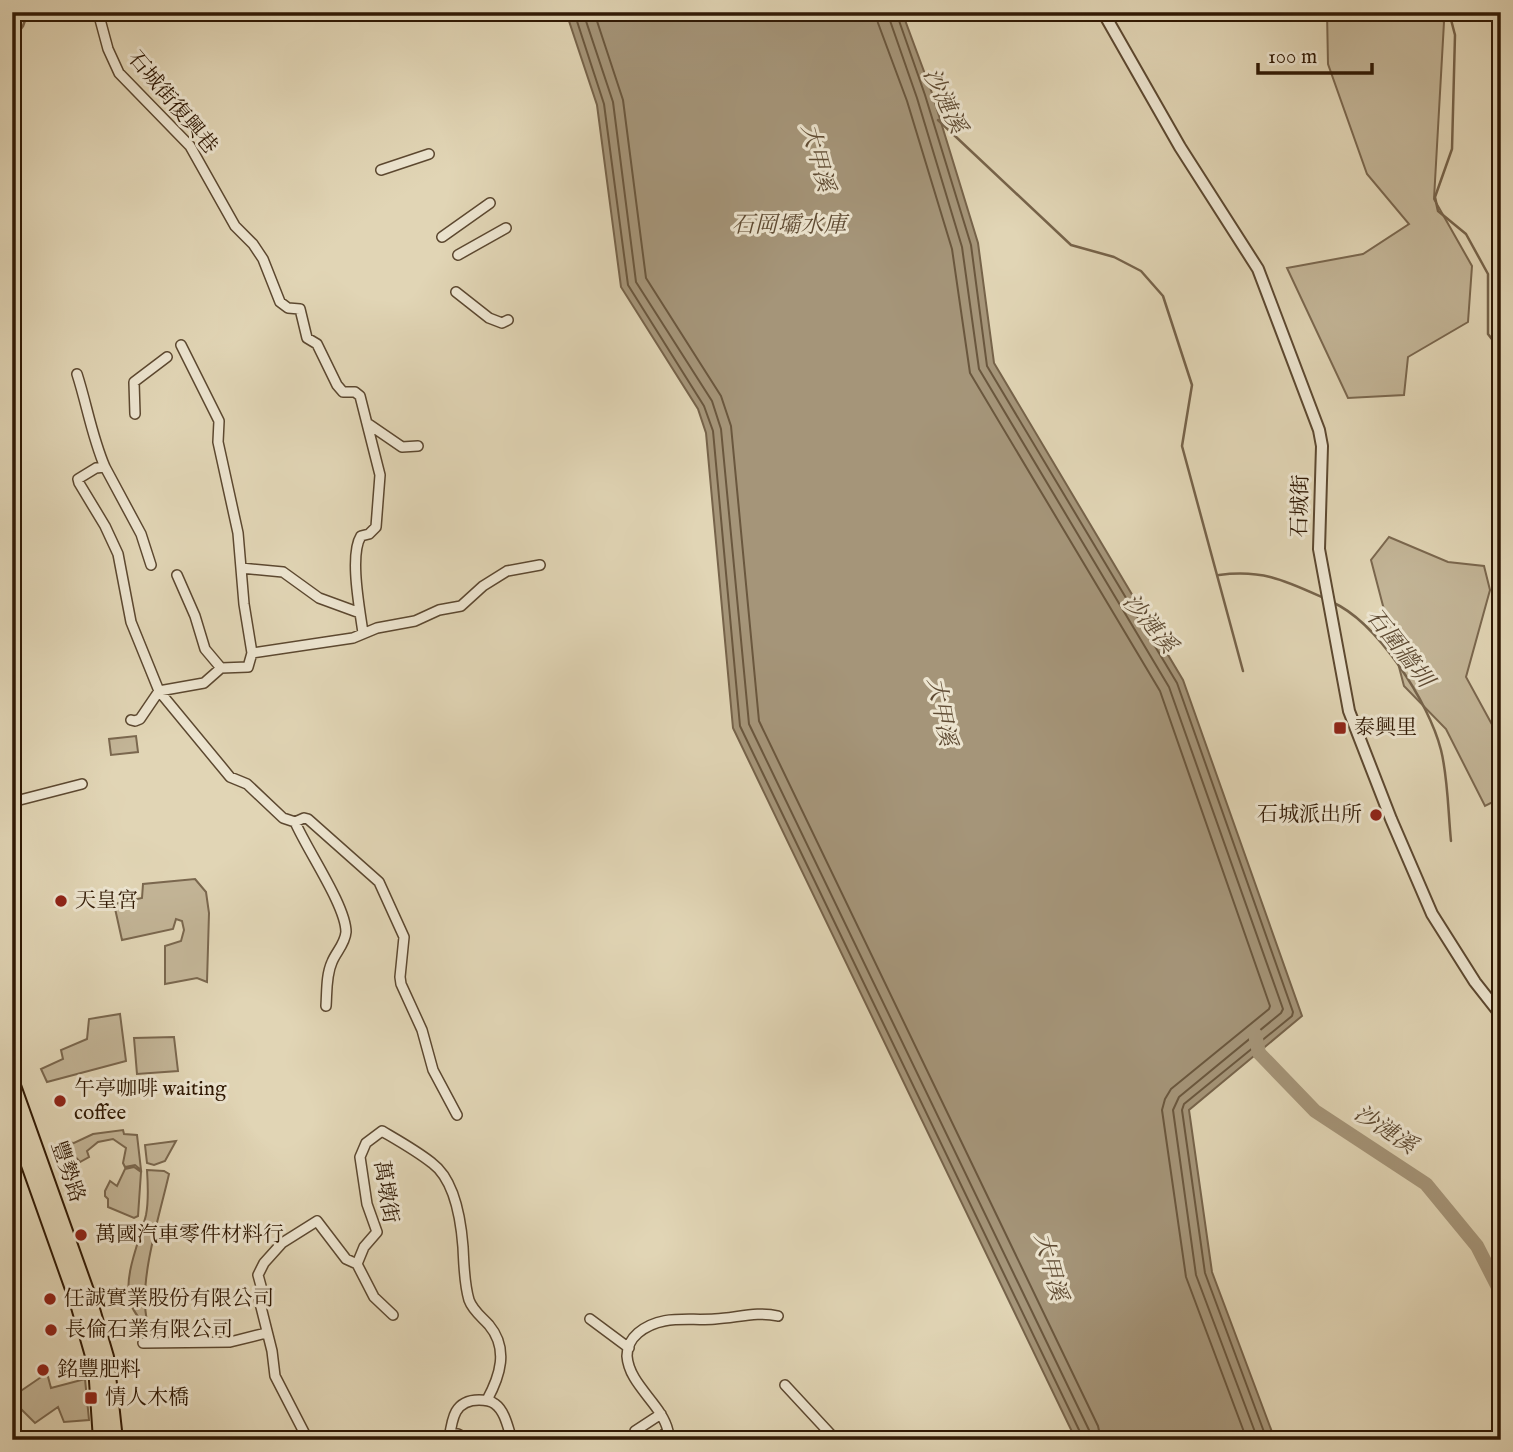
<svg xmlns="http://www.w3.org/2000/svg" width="1513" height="1452" font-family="'IM FELL English','Noto Serif TC',serif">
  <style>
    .green { fill: #c3b597; stroke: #7a674e; stroke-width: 2 }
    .water { fill: #a59579; stroke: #76634a; stroke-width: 2 }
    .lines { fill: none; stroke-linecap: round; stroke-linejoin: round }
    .shore { stroke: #6a573e; stroke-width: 2 }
    .stream { stroke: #76634a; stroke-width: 2.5 }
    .river { stroke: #a59579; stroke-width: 14 }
    .minor-casing { stroke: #5c4830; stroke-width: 12 }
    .tertiary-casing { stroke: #5c4830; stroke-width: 14 }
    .primary-casing { stroke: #301904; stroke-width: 18 }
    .minor { stroke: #ece4cf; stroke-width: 9 }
    .tertiary { stroke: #ece4cf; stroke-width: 10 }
    .primary { stroke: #e1d5b5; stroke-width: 14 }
    .poi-dot { fill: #8f2418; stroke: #ece4cf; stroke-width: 2.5 }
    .labels { text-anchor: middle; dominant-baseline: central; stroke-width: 6; stroke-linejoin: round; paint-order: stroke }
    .street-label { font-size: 21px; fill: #301904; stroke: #ece4cf }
    .poi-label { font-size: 21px; fill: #301904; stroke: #ece4cf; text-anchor: start }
    .water-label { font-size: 23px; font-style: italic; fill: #5f4b33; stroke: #ece4cf }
  </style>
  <rect width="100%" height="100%" fill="#e1d5b5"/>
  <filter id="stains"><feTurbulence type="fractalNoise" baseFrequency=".00286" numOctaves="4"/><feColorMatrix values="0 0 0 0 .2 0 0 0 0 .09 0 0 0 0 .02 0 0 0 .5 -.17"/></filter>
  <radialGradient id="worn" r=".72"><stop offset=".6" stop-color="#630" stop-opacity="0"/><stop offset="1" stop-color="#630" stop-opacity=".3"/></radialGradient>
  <!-- green -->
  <path class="green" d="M1327,12H1428L1444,22L1434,199L1472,266L1468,322L1408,357L1404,395L1348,398L1287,268L1363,254L1409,224L1367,174L1328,64Z
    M1389,537L1448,562L1484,566L1490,590L1466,677L1501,741V798L1485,806L1446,729L1404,686L1371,560Z
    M136,736L138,752L111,755L109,739Z
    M195,879L206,892L209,913L207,982L197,978L165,984V946L181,941L184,930L182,921L176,919L173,929L122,940L114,904L142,898L143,884Z
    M120,1014L126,1061L47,1082L41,1069L63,1059L61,1050L87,1039L89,1019Z
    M174,1037L178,1071L137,1074L134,1038Z
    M123,1130L124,1134L137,1135L141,1170L135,1165L125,1167L123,1163L126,1148L113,1139L98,1142L87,1151L89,1157L80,1162L71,1152L67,1142L74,1143L93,1134Z
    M176,1141L165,1161L154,1165L147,1163L145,1145Z
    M134,1167L141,1172L138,1216L134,1218L108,1207V1199L105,1196V1191L110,1181L117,1186L125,1169Z
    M147,1170L164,1171L169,1174C160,1214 138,1282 147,1320L154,1326V1338C146,1326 133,1314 130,1301C123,1276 140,1240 146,1215C149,1200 148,1185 147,1170Z
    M47,1373L51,1388L85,1379L89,1420L64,1422L58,1407L35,1423L12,1400V1397Z"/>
  <!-- water -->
  <path class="water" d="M566,12H902L932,93L978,243L994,363L1183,680L1302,1016L1189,1110L1212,1272L1275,1440H1076L733,728L706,433L698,409L621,287L597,105Z"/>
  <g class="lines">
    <!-- shore -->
    <path class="shore" d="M574,12L604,104L628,285L704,406L713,431L740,726L1081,1434L1082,1440
      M583,12L613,102L636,282L712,401L721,429L749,724L1089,1430L1090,1440
      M594,12L623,100L646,278L721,396L731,426L759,721L1098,1426L1101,1440
      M876,12L878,23L907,101L952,249L970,373L1160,691L1270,1006L1269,1009L1171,1089L1165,1099L1162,1110L1186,1277L1247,1440
      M887,12L917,98L962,247L979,369L1169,687L1283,1009L1281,1013L1179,1097L1173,1110L1196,1275L1258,1440
      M896,12L925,95L971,245L987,366L1177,683L1293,1012L1292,1016L1184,1104L1182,1110L1205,1273L1267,1440"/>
    <!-- stream -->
    <path class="stream" d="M1449,12L1455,35L1452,149L1435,197L1438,211L1466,234L1488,274V334L1501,351
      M12,41L23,26L28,12
      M938,120L1071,245L1114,257L1141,271L1163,296L1192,385L1182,446L1243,671
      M1219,575C1263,569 1286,581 1326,599
      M1332,602C1377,622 1429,702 1441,750C1448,778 1448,811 1451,841"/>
    <!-- river -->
    <path class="river" d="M1255,1034L1259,1053L1315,1111L1426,1184L1477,1246L1501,1293"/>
    <defs>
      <path id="minor" d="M98,12L108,49L119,73L190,146L235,226L253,244L263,259L280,302L288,308L300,309L307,338L317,344L337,385L343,392H355L360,396L380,475L376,527L369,534L361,536C349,555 360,610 363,633
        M381,170L429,154
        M442,237L490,203
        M458,255L506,228
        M456,292L489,318L502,323L508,320
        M181,345L219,421L218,442L238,533L244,604L252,653
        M77,374C87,405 92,437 105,467L96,468L78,479L79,483L105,526L118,554L131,622L159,691L230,777L247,784L283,818L295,822L304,818L308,819L379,882L404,937L400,977L401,984L422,1030L433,1070L457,1115
        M135,414L134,382L167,357
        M367,423L402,447L418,446
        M105,467L141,534L151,565
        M241,568L283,572L319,598L360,613
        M177,575L195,616L205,649L221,668
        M131,720L135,721L140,719L159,691L204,683L221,668L248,667L252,653L353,638L377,628L415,621L439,610L461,606L483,586L507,571L540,565
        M12,802L82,784
        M295,822C307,850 346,906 346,932C345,944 336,952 332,962C326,975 327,992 326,1006
        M357,1264L374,1297L393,1315
        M590,1319L629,1348
        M143,1343L230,1342L266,1333
        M785,1385L836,1440
        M450,1434H458L470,1440
        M308,1440L275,1376L272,1351L259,1299L261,1286L258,1275L264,1263L282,1243L317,1221L346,1259L357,1264L364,1247L377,1232L367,1204L360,1157L366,1143L382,1131C399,1141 417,1151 432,1163C455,1180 461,1221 463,1247C464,1265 464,1283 469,1300C473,1311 482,1317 489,1325C509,1349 500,1376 487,1400
        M449,1440C452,1419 454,1400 479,1400C485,1400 490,1400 495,1404C505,1411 508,1428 512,1440
        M642,1440L635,1431L661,1414
        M657,1440L668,1431C662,1404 629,1385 627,1356C627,1347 631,1339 638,1333C661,1314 687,1321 715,1319C736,1318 758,1311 778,1316"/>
      <path id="tertiary" d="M1103,12L1180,147L1258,269L1319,430L1322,446L1319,549L1349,711L1391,819L1432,914L1475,982L1501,1015
        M12,17L22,12"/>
      <path id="primary" d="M12,1083L89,1299L106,1357L115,1440
        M12,1117L77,1300L96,1366L101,1440"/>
    </defs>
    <!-- minor casing -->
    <use href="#minor" class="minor-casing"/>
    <!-- tertiary casing -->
    <use href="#tertiary" class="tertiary-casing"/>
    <!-- primary casing -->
    <use href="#primary" class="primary-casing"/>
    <!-- minor -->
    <use href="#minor" class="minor"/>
    <!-- tertiary -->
    <use href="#tertiary" class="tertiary"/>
    <!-- primary -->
    <use href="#primary" class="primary"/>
  </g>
  <!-- markers -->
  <g class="poi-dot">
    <rect x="1333" y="721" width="14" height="14" rx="3.5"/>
    <circle cx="1376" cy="815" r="7"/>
    <circle cx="61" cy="901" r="7"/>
    <circle cx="60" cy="1101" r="7"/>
    <circle cx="81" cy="1235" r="7"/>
    <circle cx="50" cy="1299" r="7"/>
    <circle cx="51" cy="1330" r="7"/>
    <circle cx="43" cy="1370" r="7"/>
    <rect x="84" y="1391" width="14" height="14" rx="3.5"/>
  </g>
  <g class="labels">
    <!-- street labels -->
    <g class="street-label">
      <text transform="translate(172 103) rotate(50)">石城街復興巷</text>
      <text transform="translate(1301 506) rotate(-88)">石城街</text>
      <text transform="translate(67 1172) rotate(71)">豐勢路</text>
      <text transform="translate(385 1192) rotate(81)">萬墩街</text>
    </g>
    <!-- poi labels -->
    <g class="poi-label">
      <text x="1354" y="728">泰興里</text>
      <text x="1362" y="815" text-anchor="end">石城派出所</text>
      <text x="75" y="901">天皇宮</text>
      <text x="74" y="1089">午亭咖啡 waiting<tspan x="74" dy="24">coffee</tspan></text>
      <text x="95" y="1235">萬國汽車零件材料行</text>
      <text x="64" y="1299">任誠實業股份有限公司</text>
      <text x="65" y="1330">長倫石業有限公司</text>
      <text x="57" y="1370">銘豐肥料</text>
      <text x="105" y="1398">情人木橋</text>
    </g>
    <!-- water labels -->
    <g class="water-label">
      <text transform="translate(944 101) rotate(64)">沙漣溪</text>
      <text transform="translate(817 158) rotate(75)">大甲溪</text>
      <text x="789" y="225">石岡壩水庫</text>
      <text transform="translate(1149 624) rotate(50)">沙漣溪</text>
      <text transform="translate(1399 648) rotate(52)">石圍牆圳</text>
      <text transform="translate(941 712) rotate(79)">大甲溪</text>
      <text transform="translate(1385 1130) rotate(33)">沙漣溪</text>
      <text transform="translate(1050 1267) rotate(75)">大甲溪</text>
    </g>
  </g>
  <!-- margin -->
  <rect width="1513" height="1452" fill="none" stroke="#e1d5b5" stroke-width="42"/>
  <rect x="14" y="14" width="1485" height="1424" fill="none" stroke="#301904" stroke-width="3.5"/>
  <rect x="21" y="21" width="1471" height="1410" fill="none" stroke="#301904" stroke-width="2"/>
  <!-- scale -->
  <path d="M1258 63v10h114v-10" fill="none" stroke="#301904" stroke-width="3.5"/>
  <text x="1268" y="63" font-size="21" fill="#301904" stroke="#ece4cf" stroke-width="5" paint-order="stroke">100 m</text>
  <rect width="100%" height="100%" filter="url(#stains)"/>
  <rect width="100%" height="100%" fill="url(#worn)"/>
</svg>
